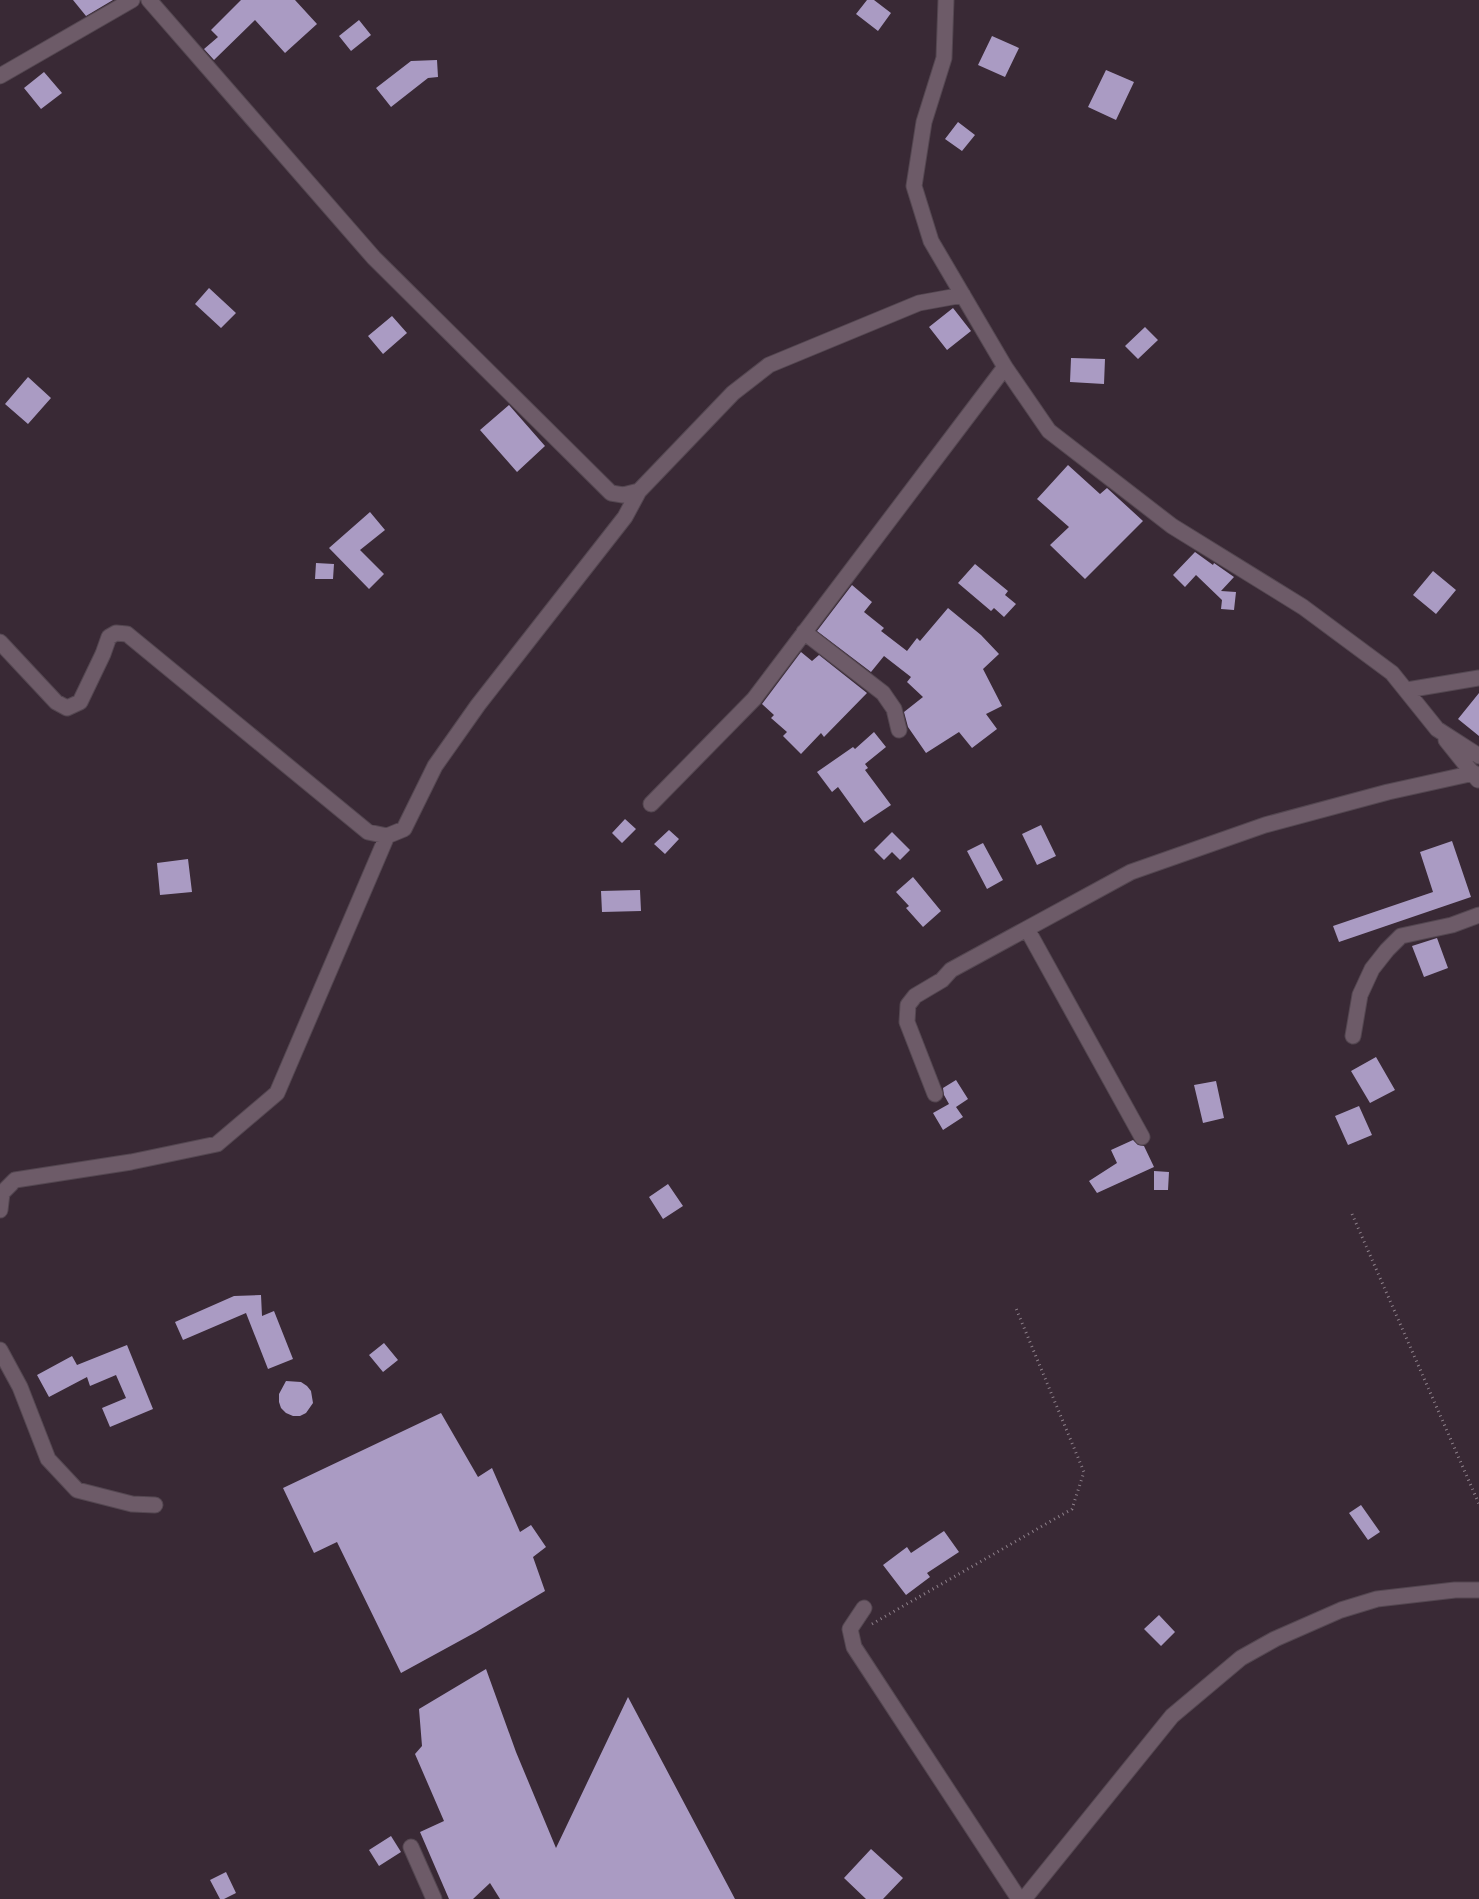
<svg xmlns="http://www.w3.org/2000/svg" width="1479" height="1899" font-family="'Public Sans',sans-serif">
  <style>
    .building { fill: #aa9bc3 }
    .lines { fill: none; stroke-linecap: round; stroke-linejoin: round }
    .minor-casing { stroke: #544751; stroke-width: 17 }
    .path { stroke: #8e818b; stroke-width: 3; stroke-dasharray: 1 4; stroke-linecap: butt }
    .minor { stroke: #6d5b68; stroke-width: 15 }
  </style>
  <rect width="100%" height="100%" fill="#392935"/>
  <!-- building -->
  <path class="building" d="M73,0H113L86,16Z
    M241,0H295L317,24L285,53L255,20L214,60L204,49L218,37L211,30Z
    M867,0H874L891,13L878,31L856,14Z
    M359,20L371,35L351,51L339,36Z
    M992,36L1019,48L1005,77L978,65Z
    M437,60L438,77L428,78L391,107L376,88L411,61Z
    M1106,70L1134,82L1116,120L1088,107Z
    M44,72L62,93L41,109L24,88Z
    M958,122L975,135L962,151L945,139Z
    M209,288L236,313L221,328L195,304Z
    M953,308L971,331L947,350L929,327Z
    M392,316L407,333L383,354L368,336Z
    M1145,327L1158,340L1138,359L1125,346Z
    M1071,358L1105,359L1104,384L1070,382Z
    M28,377L51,398L28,424L5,404Z
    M509,405L545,446L517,472L480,430Z
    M1068,465L1100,494L1107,488L1143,521L1085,579L1050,545L1069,527L1037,499Z
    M370,512L385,530L360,550L384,574L369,589L329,548Z
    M1195,552L1213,565L1214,563L1234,577L1221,591L1236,592L1234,610L1221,609L1222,600L1196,575L1185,587L1173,575Z
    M316,563L334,564L333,579H315Z
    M975,564L1008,591L1005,595L1016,604L1004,617L994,608L991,611L958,583Z
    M1433,571L1456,590L1436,614L1413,595Z
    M852,585L872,602L864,612L884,628L881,631L907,651L917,638L920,641L948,608L981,635L999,654L983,669L1002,706L986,714L997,729L972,748L959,732L926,753L908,727L904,712L923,697L907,682L911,677L884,656L871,672L817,631Z
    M801,652L812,661L819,655L867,693L824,737L821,733L801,754L783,736L787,732L771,718L774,715L762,704Z
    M1479,693V736L1458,719Z
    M874,732L886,747L865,764L868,768L865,770L891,805L864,823L838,787L832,792L817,772L853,747L855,749Z
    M625,819L636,829L622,843L612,833Z
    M1041,825L1056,856L1037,865L1022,834Z
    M669,830L679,839L665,854L654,844Z
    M892,832L910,850L900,860L892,852L884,860L874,850Z
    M1452,841L1471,897L1339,942L1333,926L1433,892L1420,852Z
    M983,843L1003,880L987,889L967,851Z
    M188,859L192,892L160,895L157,863Z
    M913,877L941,911L923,927L906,908L909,906L896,892Z
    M640,890L641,911L602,912L601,891Z
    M1437,938L1448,968L1424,977L1412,946Z
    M1376,1057L1395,1090L1370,1103L1351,1071Z
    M956,1080L968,1099L956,1107L963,1117L943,1130L933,1113L949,1104L944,1095L943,1088Z
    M1216,1081L1224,1118L1203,1123L1194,1085Z
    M1359,1106L1372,1135L1348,1145L1335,1116Z
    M1133,1140L1138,1145L1144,1146L1154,1167L1097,1193L1089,1181L1117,1163L1111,1150Z
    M1154,1171L1169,1172L1168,1190H1154Z
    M668,1184L683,1206L663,1219L649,1197Z
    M261,1295L262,1316L274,1311L293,1359L268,1369L246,1313L183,1340L175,1322L234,1296Z
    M384,1343L398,1360L383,1372L369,1355Z
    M127,1345L153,1409L110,1427L102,1408L126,1398L116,1375L90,1386L87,1377L49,1397L37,1375L72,1356L77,1365Z
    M286,1381L301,1382L307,1386L311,1391L313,1403L306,1413L300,1416H293L286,1413L281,1408L279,1402V1394Z
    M441,1413L478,1477L492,1468L520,1532L531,1525L546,1547L533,1557L545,1591L476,1632L401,1673L337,1542L314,1553L283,1488Z
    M1361,1505L1380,1532L1368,1540L1349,1513Z
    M944,1531L959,1552L927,1573L930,1577L906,1595L883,1565L907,1547L911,1553Z
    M1159,1615L1175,1632L1161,1646L1144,1629Z
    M486,1669L516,1752L556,1848L628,1697L735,1899H500L490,1883L473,1899H449L420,1832L444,1821L415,1754L422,1746L419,1709Z
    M391,1836L401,1852L379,1866L369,1850Z
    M871,1849L903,1878L883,1899H866L844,1878Z
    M226,1872L236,1893L224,1899H220L210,1880Z"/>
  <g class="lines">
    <defs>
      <path id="minor" d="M149,0L374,258L611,493L623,495L639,491L733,393L769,365L919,303L963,295
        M946,0L944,58L924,122L914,186L931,241L1005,367L1049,431L1172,526L1303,607L1392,673L1437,729L1479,756
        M0,76L132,0
        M804,632L883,693L894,709L899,730
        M0,642L56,702L67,708L80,702L103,654L109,637L116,633L127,634L368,832L387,836L404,829L435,766L478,705L625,517L639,491
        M1407,690L1479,678
        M1446,740L1478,780
        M651,804L754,699L1005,367
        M1027,929L1142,1137
        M1353,1036L1360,995L1372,969L1387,950L1401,936L1452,925L1479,915
        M935,1094L907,1022L908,1005L915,996L942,980L951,970L1131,872L1265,825L1388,792L1474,773
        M0,1210L2,1193L15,1180L131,1162L217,1144L277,1093L387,836
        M0,1350L20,1387L48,1459L77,1490L132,1504L155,1505
        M864,1608L850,1629L854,1647L1019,1899
        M411,1847L434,1899
        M1024,1899L1172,1716L1241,1658L1275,1639L1341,1610L1377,1599L1455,1590H1479"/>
    </defs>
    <!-- minor casing -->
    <use href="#minor" class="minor-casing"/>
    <!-- path -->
    <path class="path" d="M1352,1214L1479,1504
      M872,1624L1072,1509L1084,1472L1015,1306"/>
    <!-- minor -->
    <use href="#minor" class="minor"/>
  </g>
</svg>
